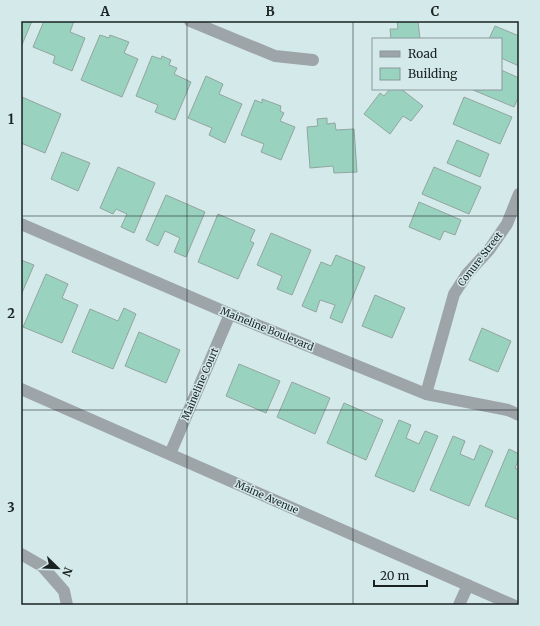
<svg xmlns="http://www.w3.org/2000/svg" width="540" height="626" font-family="Merriweather,serif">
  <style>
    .building { fill: #9ad2c0; stroke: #92a59e }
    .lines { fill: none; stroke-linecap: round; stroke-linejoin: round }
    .minor { stroke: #9da5a8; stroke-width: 12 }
    .grid { fill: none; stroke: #1a2222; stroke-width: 1; stroke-opacity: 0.55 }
    .labels { text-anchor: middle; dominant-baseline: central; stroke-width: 3; stroke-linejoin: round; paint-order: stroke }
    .street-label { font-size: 10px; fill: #1a2222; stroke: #d4e9ea }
    .neatline { fill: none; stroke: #1a2222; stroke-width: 1.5 }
    .grid-label { font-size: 13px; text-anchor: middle; font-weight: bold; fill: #1a2222 }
  </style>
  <rect width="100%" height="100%" fill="#d4e9ea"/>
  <!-- building -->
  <path class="building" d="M21,21H32L21,47Z
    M44,21H74L70,32L85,38L72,71L53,63L55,56L33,47Z
    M397,21H418L420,39H391L390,29H398Z
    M495,26L519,36V66L501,58V39H489Z
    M100,35L109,38L110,35L129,42L124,53L138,59L122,97L81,80Z
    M152,56L161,59L162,56L171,60L169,65L177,68L174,74L191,82L175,120L155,112L158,105L136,96Z
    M501,70L519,78V96L514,107L473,90L501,89Z
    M206,76L223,84L219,94L242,104L225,143L209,135L212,128L188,118Z
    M390,89H401L423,106L411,121L403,116L390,134L364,114L380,93L384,96Z
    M22,97L61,114L45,153L21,143Z
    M464,97L512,117L500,144L453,124Z
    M262,99L281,106L280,111L284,113L280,121L295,127L281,160L261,152L264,144L241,135L255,100L262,103Z
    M327,118V124L335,123L336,130L354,129L357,172L334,173L333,166L310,168L307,127L318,126L317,119Z
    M457,140L489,154L480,177L447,163Z
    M62,152L90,163L78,191L51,179Z
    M118,167L155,183L134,233L121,227L127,214L116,209L113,214L100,208Z
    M434,167L481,187L469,214L422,194Z
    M166,195L205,212L186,257L174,252L180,238L165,231L158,246L146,240Z
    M419,202L461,220L455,235L444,231L440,240L409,227Z
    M218,214L255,230L250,241L254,243L238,279L198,262Z
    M271,233L311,250L292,295L277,289L282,276L257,265Z
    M336,255L365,267L342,323L330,318L335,305L320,300L316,312L302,306L321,262L331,266Z
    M21,260L34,265L21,295Z
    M46,274L68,284L62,298L78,305L62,343L23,327Z
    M375,295L405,308L392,338L362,326Z
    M124,308L136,314L113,369L72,352L90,309L118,321Z
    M482,328L511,341L498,372L469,360Z
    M139,332L180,350L166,383L125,366Z
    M239,364L280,381L266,413L226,396Z
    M292,382L330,398L315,434L277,417Z
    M344,403L383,420L366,460L327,443Z
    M399,420L411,425L406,438L419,444L425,431L438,436L414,492L375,476Z
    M453,436L465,441L460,454L474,460L480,445L493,451L469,506L430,490Z
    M509,449L519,454V458L515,468L519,470V520L485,506Z"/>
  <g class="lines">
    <!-- minor -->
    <path class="minor" d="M190,21L275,56L313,60
      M21,224L230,314L426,394L508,410L519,415
      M21,389L513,605
      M426,394L454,294L467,274L489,250L507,224L519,194
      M170,454L230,314
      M21,554L42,566L64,591L67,605
      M459,605L468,585"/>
  </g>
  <!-- grid -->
  <path class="grid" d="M187,21V605M353,21V605M21,216H519M21,410H519"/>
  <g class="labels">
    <!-- street labels -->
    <g class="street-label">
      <text transform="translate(480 259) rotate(-52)">Conure Street</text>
      <text transform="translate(267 329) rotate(22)">Maineline Boulevard</text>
      <text transform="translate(200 384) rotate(-67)">Maineline Court</text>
      <text transform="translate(267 497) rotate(24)">Maine Avenue</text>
    </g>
  </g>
  <!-- border -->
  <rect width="540" height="626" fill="none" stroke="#d4e9ea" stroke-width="44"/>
  <!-- legend -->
  <rect x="372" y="38" width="130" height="52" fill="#d4e9ea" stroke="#8a999a"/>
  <rect x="380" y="51" width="20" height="6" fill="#9da5a8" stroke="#8a999a"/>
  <text x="408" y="58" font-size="12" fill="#1a2222">Road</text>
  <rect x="380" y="68" width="20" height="12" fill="#9ad2c0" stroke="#8a999a"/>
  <text x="408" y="78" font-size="12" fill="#1a2222">Building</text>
  <!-- north arrow -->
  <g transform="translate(58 568) rotate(113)" stroke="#d4e9ea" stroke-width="3" paint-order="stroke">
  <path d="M0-3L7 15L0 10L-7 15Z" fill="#1a2222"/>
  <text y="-6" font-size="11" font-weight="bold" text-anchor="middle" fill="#1a2222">N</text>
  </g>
  <!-- scale -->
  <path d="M374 580v6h53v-6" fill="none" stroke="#1a2222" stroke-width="2"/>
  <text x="380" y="580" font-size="12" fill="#1a2222" stroke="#d4e9ea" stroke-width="3" paint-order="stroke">20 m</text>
  <rect x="22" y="22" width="496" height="582" class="neatline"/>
  <g class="grid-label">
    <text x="105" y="16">A</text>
    <text x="270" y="16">B</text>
    <text x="435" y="16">C</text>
    <text x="11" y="124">1</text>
    <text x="11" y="318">2</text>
    <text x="11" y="512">3</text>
  </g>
</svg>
